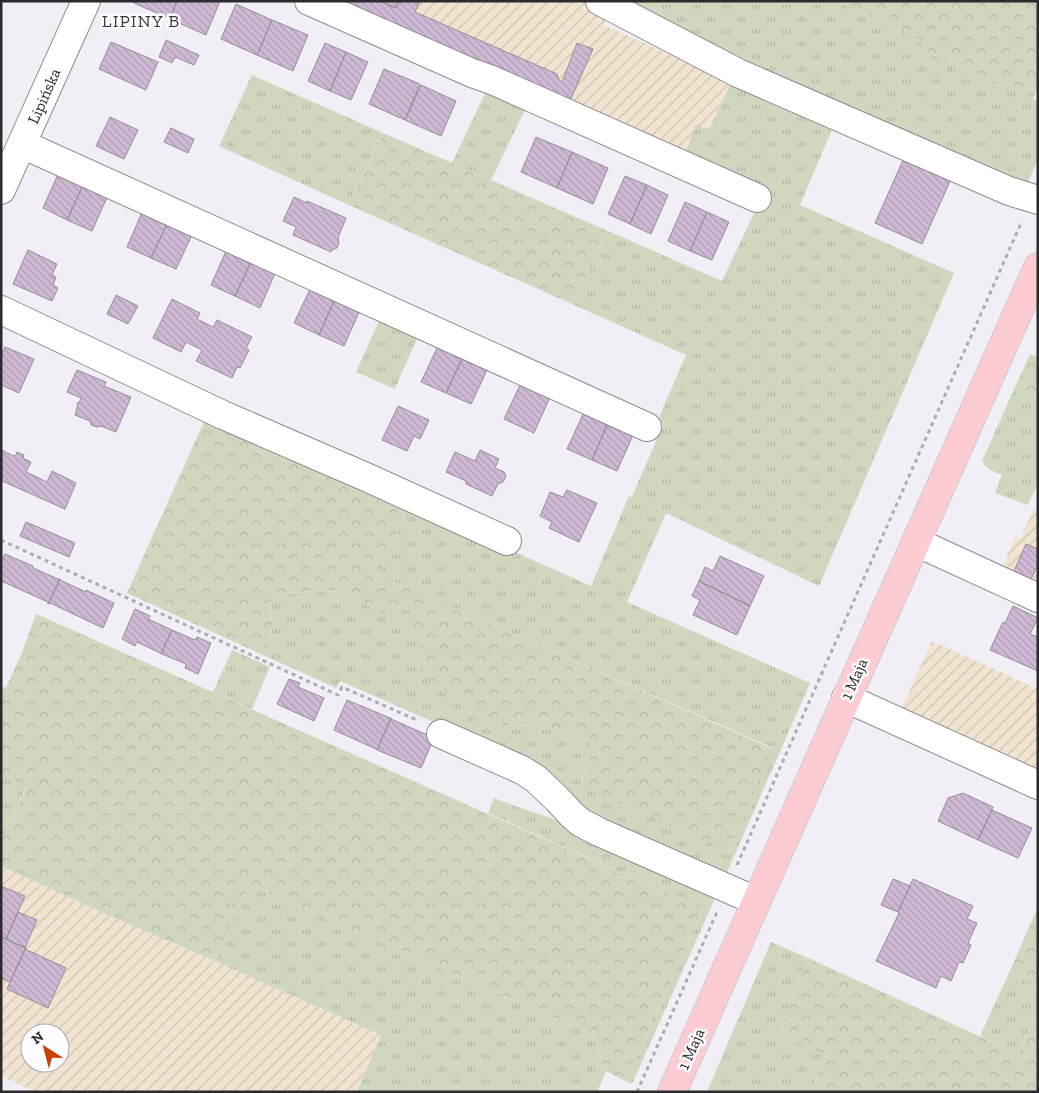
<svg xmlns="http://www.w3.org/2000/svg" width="1039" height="1093" font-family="'Zilla Slab',serif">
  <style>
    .industrial { fill: url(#industrial-furrows); fill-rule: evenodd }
    .grass { fill: url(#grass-tufts) }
    .forest { fill: url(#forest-crowns) }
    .building { fill: url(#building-back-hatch); stroke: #959096 }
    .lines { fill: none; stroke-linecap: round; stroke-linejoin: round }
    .minor-casing { stroke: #8e8b92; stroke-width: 30 }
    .major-casing { stroke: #cccccd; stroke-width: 30 }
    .path { stroke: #aeacb2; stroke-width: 3; stroke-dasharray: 4 4; stroke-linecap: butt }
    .minor { stroke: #fff; stroke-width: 28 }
    .major { stroke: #fdccd3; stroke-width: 28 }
    .labels { text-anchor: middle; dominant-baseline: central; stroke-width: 5; stroke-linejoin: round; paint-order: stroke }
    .street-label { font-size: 16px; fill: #2b2a2d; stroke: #fdfcff }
    .neighbourhood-label { font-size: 18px; letter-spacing: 1px; fill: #3b393f; stroke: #fdfcff }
  </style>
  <defs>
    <pattern id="industrial-furrows" width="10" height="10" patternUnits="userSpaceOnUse" patternTransform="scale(1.25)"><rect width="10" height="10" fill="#f0e4d0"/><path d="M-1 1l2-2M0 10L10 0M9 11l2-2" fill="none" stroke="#cec4b3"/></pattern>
    <pattern id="grass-tufts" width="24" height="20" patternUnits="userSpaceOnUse" patternTransform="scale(1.25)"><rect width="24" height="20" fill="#d0d7bf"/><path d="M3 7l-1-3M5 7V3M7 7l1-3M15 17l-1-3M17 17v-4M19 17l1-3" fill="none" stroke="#b3b9a4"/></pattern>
    <pattern id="forest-crowns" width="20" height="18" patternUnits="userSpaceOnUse" patternTransform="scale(1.25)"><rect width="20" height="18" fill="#d0d7bf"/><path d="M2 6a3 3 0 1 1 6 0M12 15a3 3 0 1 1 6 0" fill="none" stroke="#b3b9a4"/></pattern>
    <pattern id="building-back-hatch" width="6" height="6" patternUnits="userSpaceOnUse" patternTransform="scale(1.25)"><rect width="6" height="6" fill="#ceb8d4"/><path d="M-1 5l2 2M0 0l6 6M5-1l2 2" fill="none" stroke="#b19eb6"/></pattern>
  </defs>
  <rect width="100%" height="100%" fill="#f1eef5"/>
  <!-- industrial -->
  <path class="industrial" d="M336,1H587L610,12L604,25L731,82L709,130L685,154Z
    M1034,508L1038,509V584L1002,568L1015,537L1020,539Z
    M932,641L1038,689V777L899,714Z
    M1,866L108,915L215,961L381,1035L357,1092H36L1,1076ZM30,1033H60V1063H30Z"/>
  <!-- grass -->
  <path class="grass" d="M611,1H847L845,5L916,36L929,53L1038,101V159L1025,189Z
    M252,75L383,133L349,205L219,146Z
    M731,82L833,127L800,205L954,273L819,586L666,513L627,602L810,683L725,877L615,832L511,756L340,681L336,688L263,655C268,644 273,633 272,620C271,612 268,610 271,601L281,596L296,593L313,591L335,590L366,604L386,615L409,627L421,640L418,663L423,674L489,722L499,728L524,720L534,723L545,730H561L579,734L590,742V759L581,786L773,748L377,574L409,505L591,586L629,496L632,497L663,425L657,422L686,355L572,304L608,231L722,281L765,190L685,154L696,125L709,130Z
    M487,89L526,108L491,180L452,163Z
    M380,319L418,336L395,389L356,372Z
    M1015,387L1038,399V483L1028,505L995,493L1002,475C995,472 986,469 982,461Z
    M232,650L270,667L252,709L213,692Z
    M1,774L27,785L1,842Z
    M494,798L515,806L568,824L717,894L632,1084L625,1081L703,909L488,813Z
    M249,884L592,1035L606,1071L597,1092H357L381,1035L215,961Z
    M771,942L808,958L779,1034L827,1056L810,1092H707Z
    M1009,973L1038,986V1012L1018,1054L980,1036Z"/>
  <!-- forest -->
  <path class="forest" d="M847,1H1038V88L1033,99L929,53L916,36L845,5Z
    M383,133L608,231L572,304L349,205Z
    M1030,354L1038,357V399L1015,387Z
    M207,415L409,505L378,574L773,749L728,851L581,786L590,759L589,742L579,734L561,730H545L534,723L524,720L499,728L489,722L422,674L418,663L421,640L409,627L386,615L366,604L335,590L313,591L296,593L281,596L271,601C268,611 271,611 272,620C273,633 268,644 263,655L127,593Z
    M36,614L703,909L625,1081L606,1071L592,1035L249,884L215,961L108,915L1,866V842L27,786L1,774V687L6,688L21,655Z
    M1038,907V986L1009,973Z
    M808,958L1018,1054L1038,1012V1092H810L827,1056L779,1034Z"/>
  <!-- building -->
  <path class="building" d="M134,1H177L170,19L134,3Z
    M177,1H220L206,35L170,19Z
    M336,1H380L396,8L399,1H420L415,12L557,74L559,80L562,82L577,43L593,49L569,103Z
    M380,1H399L396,8Z
    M236,4L272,20L257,55L221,39Z
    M272,20L308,35L293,71L257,55Z
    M166,40L199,55L194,65L175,57L172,63L159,57Z
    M111,42L158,62L146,90L99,69Z
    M325,43L346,52L330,91L308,81Z
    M346,52L368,62L351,100L330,91Z
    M384,69L420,84L405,120L369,104Z
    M421,85L456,101L441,136L405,120Z
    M110,117L138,130L124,159L96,146Z
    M171,128L194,139L188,153L164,142Z
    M536,137L572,152L557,188L521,172Z
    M572,152L608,168L593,204L557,188Z
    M904,158L951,179L922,244L875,223Z
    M59,172L83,185L67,220L43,208Z
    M625,176L647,185L630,224L608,214Z
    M83,185L108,195L92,231L67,220Z
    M647,185L668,195L651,234L630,224Z
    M294,197L307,203V201L346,218L338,238L339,243L337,248L332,250L331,252L293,235L296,227L283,221Z
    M685,202L707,212L690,251L668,241Z
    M143,210L167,224L151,258L127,247Z
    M707,212L729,222L712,260L690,251Z
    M167,224L193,233L176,269L151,258Z
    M227,249L251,262L235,296L211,285Z
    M28,250L57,264L52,275L56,277L53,285L58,288L52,301L13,284Z
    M251,262L276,271L260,308L235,296Z
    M311,287L334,301L319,335L294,323Z
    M116,295L138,306L128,324L107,314Z
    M172,299L200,313L197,319L213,327L217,320L252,337L246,348L249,350L240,368L237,367L232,378L196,361L202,350L186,342L181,352L153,338Z
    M334,301L345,305L346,303L360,310L344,346L319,335Z
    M438,346L452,352L451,354L462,359L446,393L421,382Z
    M5,347L34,359L19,393L1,385V355Z
    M462,359L472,364L473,361L488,368L471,404L446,393Z
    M77,370L106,382L104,386L131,397L116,432L101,426L97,427L91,425L90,421L75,415L78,405L77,404V403H79L81,398L67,392Z
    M520,385L530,390L531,388L550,397L534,433L504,419Z
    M398,406L429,420L420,439L414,436L407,451L382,440Z
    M584,412L598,418L596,420L607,425L592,460L567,449Z
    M607,425L618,430L619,428L633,435L617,471L592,460Z
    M2,450L13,456L16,455L17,452L24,455L23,458L31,462L26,472L47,482L52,471L76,483L65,509L2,481Z
    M480,450L499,459L495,468L504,472L506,477L503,482L498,484L492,496L466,484V481L446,472L455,452L475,461Z
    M567,490L597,503L579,542L549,528L552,522L540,516L550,492L563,497Z
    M26,522L75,543L69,557L20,536Z
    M1026,544L1038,549V565L1031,579L1014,571Z
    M5,554L33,566V568L58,579H60L48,604V602L1,581V563Z
    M720,556L764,576L750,606L699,581L705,567L713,571Z
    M60,579V580L86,592V590L114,603L103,628L50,603L48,604Z
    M699,581L750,606L737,635L693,615L700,600L692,596Z
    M1013,606L1038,618L1030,634L1038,637V671L990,650L1003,622L1005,623Z
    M135,609L150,616L148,619L172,630L161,654L160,653L137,642L135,646L122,639Z
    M172,630L195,640L197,637L211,643L198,674L185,668L186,664L162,654H161Z
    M289,679L300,683L298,687L324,698L314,721L277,704Z
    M347,700L390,718H391L377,750L376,749L334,730Z
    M391,718V719L434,738L421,768L377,750Z
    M963,793L993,807L978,840L938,821L948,798Z
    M992,810L1032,828L1018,858L978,840Z
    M893,879L910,886L898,912L881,905Z
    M913,879L973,906L967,919L977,923L968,943L971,945L963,963L959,962L951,981L941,976L936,988L876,961L899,913L898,912Z
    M1,886L25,896L6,939L1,937Z
    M18,912L37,920L25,948L6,939Z
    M1,937L26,948L10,982L1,978Z
    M25,949L66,968L48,1008L7,989Z"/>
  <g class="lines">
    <defs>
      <path id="minor" d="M309,1L472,73L492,80L757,198
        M600,1L738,73L1009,191L1038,200
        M22,144L647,427
        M1,190L86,1
        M1,310L223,415L366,477L507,541
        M916,542L1038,598
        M846,698L1038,785
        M441,734L522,770L536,779L557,799L571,814L580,822L599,832L756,901"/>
      <path id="major" d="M672,1092L1038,267"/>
    </defs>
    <!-- minor casing -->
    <use href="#minor" class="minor-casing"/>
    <!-- major casing -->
    <use href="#major" class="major-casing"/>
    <!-- path -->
    <path class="path" d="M1,540L338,695L342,687L419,721
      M737,865L1022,221
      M637,1092L717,912"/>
    <!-- minor -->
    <use href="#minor" class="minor"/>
    <!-- major -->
    <use href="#major" class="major"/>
  </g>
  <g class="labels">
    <!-- street labels -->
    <g class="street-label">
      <text transform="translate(44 96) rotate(-66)">Lipińska</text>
      <text transform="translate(854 679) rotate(-66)">1 Maja</text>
      <text transform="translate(691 1049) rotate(-66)">1 Maja</text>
    </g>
    <!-- neighbourhood labels -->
    <g class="neighbourhood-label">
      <text x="141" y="21">LIPINY B</text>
    </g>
  </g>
  <!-- border -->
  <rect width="1039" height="1093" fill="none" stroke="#2b2a2d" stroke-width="5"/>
  <!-- north arrow -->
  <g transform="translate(45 1048) rotate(324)"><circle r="24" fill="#fdfcff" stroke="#a9a8ab"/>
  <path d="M0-4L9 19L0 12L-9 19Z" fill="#c74006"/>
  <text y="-8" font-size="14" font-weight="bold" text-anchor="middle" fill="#2b2a2d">N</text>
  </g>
</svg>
